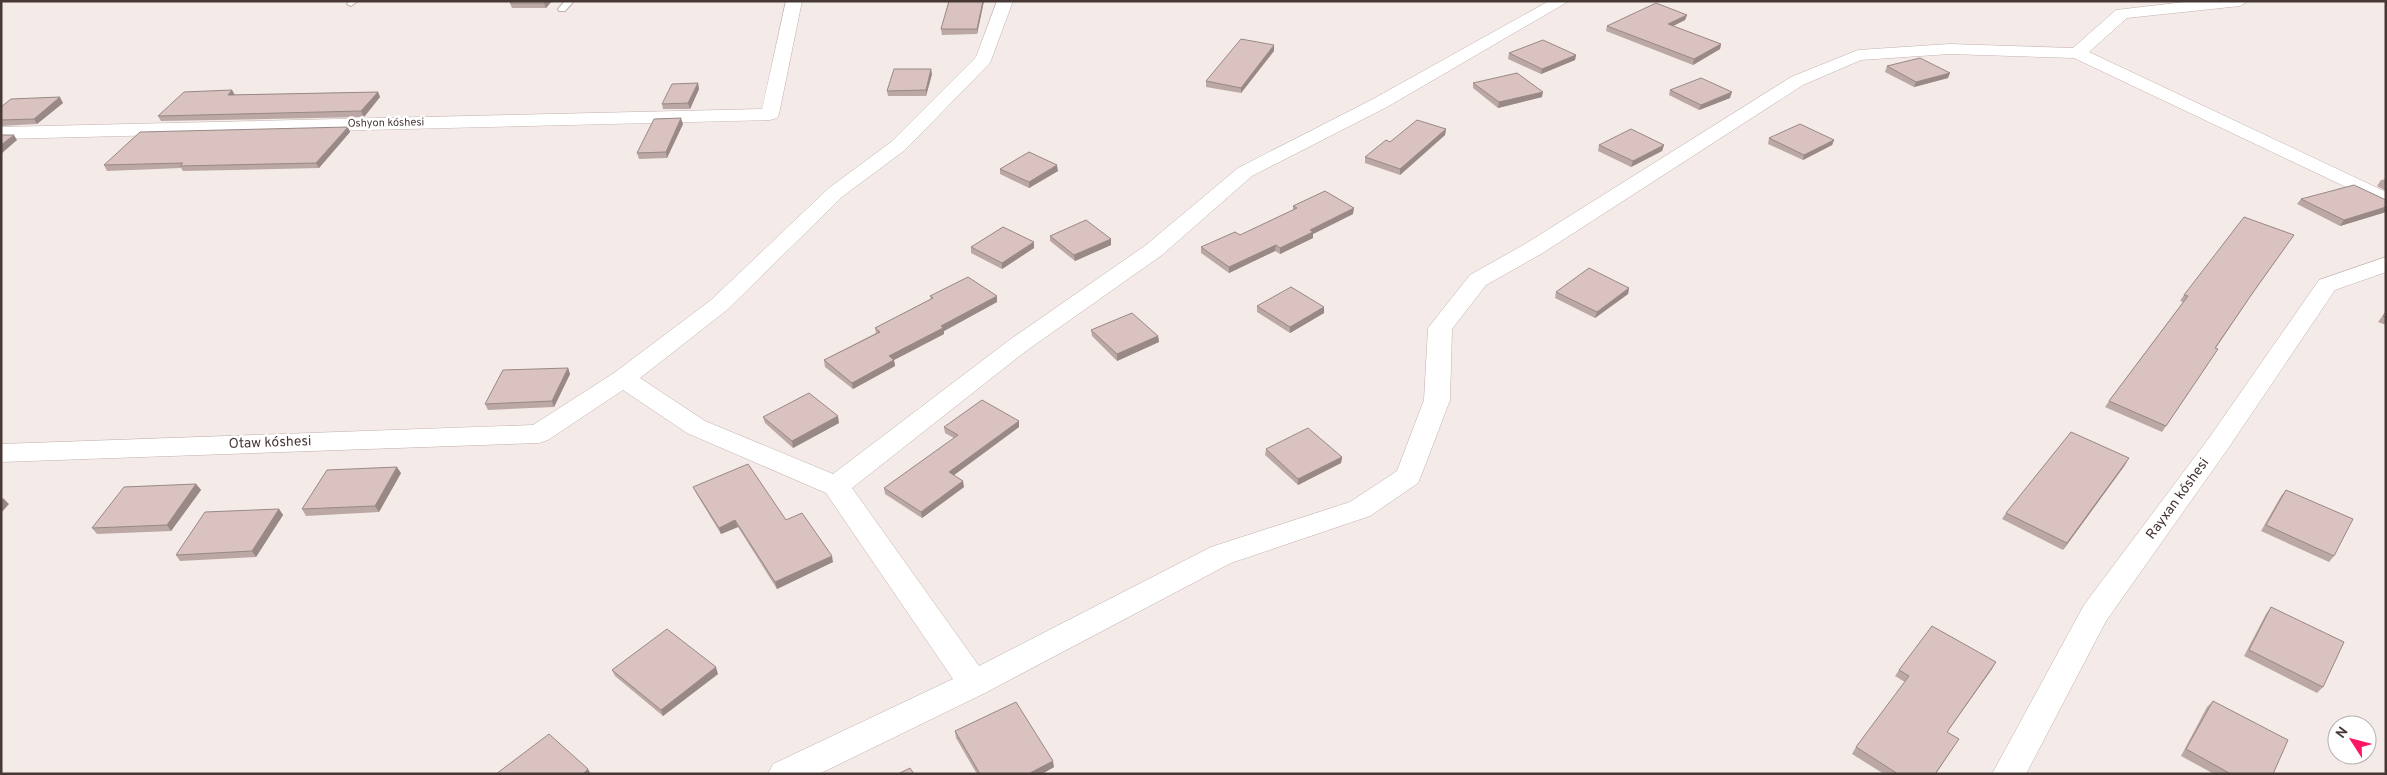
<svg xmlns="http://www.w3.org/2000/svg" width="2387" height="775" font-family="Overpass,sans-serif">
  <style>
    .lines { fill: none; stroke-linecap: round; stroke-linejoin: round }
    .service-casing { stroke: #c2b1ad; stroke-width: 2 }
    .minor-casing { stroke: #c2b1ad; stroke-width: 1 }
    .service { fill: #fff; fill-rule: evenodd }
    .minor { fill: #fff; fill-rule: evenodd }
    .wall { fill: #bba7a4 }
    .shaded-wall { fill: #988886 }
    .building { fill: #d9c2bf; stroke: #988886 }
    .labels { text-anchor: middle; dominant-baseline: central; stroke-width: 5; stroke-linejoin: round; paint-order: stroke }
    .far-street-label { font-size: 11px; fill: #473836; stroke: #fff }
    .street-label { font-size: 14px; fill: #473836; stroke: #fff }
  </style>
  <rect width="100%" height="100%" fill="#f4eae7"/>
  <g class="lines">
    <defs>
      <path id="service" d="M349,1H358L351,6L347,4Z
        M565,1H574L565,11H559L558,9Z"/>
      <path id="minor" d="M786,1H802L779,114L777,118L770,120L1,139V127L762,109Z
        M997,1H1013L990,63L905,150L843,196L727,310L640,378L705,421L833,474L1008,341L1146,245L1238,168L1373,99L1549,1H1569L1387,107L1252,176L1162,255L1026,351L852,488L979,666L1211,547L1350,502L1397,471L1424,400L1428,328L1470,275L1525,244L1791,77L1858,50L1950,44L2073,48L2116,10L2193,1H2248L2240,6L2127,18L2089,52L2386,192V206L2074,58L1950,54L1861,60L1803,85L1541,254L1486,285L1452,329L1450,400L1421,476L1418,483L1370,516L1231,563L985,693L819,774H768L773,764L953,679L826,493L687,433L623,390L548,440L539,443L1,462V444L533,425L614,373L711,300L829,188L891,142L976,57Z
        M2386,257V272L2335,290L2227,450L2106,621L2026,774H1992L2084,605L2209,438L2319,280Z"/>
    </defs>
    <!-- service casing -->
    <use href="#service" class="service-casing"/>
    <!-- minor casing -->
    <use href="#minor" class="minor-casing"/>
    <!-- service -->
    <use href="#service" class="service"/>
    <!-- minor -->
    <use href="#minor" class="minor"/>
  </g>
  <!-- wall -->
  <path class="wall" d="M512,1H552L546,8H512L510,3Z
    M984,1L977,34L942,35L941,29Z
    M1687,15L1685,20L1673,26L1721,44L1720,49L1693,65L1606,31L1607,26Z
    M1274,51L1241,93L1206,87V81Z
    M1509,53L1576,55L1575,60L1541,74L1508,59Z
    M1887,66L1948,78L1914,87L1885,72Z
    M932,74L926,96H888L887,91Z
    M698,83L699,89L690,109H663L662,104Z
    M1473,83L1542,97L1498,108L1473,88Z
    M232,90L235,95L378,92L380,97L364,117L161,121L158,116Z
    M1670,90L1730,98L1699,110L1669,95Z
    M63,103L37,124L1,126V107Z
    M683,124L667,158L639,159L637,153Z
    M348,127L350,132L319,168L183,171L181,168L107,171L104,165Z
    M1446,129L1445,135L1400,175L1365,163V157L1390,142Z
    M1769,138L1834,140L1832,145L1803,160L1768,144Z
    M1599,145H1664L1662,151L1631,167L1598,151Z
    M1000,169L1058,171L1029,188L1000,174Z
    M2386,179V191L2377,186L2381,180Z
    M2301,199L2386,200V212L2340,226L2297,204Z
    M1293,206L1353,214L1313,234V238L1280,254L1275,251L1229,273L1201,253V247L1240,235L1293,210Z
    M2294,235L2250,297L2216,348L2214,355L2162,432L2105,407L2109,401L2183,302L2180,301L2184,295Z
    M1050,236L1111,239V245L1075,261L1050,241Z
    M971,247L1034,248L1002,269L971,253Z
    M1629,288L1628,294L1595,318L1555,298L1556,292Z
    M930,296L997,302L944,331V334L894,360L895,366L853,389L825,367L824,360L876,333L875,328L931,299Z
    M1257,306L1324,307V313L1290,333L1257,312Z
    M2386,311V325L2378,322Z
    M1091,330L1158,336L1159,342L1117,361L1092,336Z
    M568,368L570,374L554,407L488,410L485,404Z
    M763,417L839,423L793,448L765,423Z
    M944,427H1019L954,475L964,487L922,518L885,494L884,488L954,438L945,433Z
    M1266,449L1342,457L1341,463L1298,485L1265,455Z
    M2125,465L2063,550L2002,519L2006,513Z
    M401,473L379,512L306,516L302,509Z
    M196,484L201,490L171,531L97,534L92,528Z
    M693,487L786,520L833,562L777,589L738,527L721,534L696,493Z
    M2286,490L2334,556L2329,562L2261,531L2281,496Z
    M279,509L283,515L256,557L180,561L176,555Z
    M2271,607L2323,687L2317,693L2244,656L2266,614Z
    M1996,662L1947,732L1955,745L1936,774H1884L1852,754L1856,747L1905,682L1895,676L1899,670Z
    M612,670L718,674L663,716L615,676Z
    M2213,701L2273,774H2214L2181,756L2207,707Z
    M955,731L1054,767L1042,774H977L956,738Z"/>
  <!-- shaded-wall -->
  <path class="shaded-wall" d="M546,1H552L546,8L544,3Z
    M983,1H984L977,34V29Z
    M1687,15L1685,20L1667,29L1668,24Z
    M1721,44L1720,49L1693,65L1694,59Z
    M1274,45V51L1241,93V88Z
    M1576,55L1575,60L1541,74L1542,69Z
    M931,69L932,74L926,96V90Z
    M1950,73L1948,78L1914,87L1916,82Z
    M698,83L699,89L690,109L688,103Z
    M232,90L235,96L228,95Z
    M378,92L380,97L364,117L361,111Z
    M1543,92L1542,97L1498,108L1499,102Z
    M1732,92L1730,98L1699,110L1701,105Z
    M60,97L63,103L37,124L34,119Z
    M681,118L683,124L667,158L666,152Z
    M348,127L350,132L319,168L316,163Z
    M1446,129L1445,135L1400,175V169Z
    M14,135L17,140L1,154V145Z
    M1834,140L1832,145L1803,160L1804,155Z
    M1664,145L1662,151L1631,167L1633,161Z
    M1057,165L1058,171L1029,188V182Z
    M2386,207V212L2340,226L2344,220Z
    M1354,208L1353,214L1313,234V238L1280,254V248L1310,230Z
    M1111,239V245L1075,261L1074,255Z
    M1034,242V248L1002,269V263Z
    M1276,245L1275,251L1229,273V267Z
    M1629,288L1628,294L1595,318L1597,312Z
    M997,296V302L944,331V334L894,360L895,366L853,389L852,383L889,356L941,326Z
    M1324,307V313L1290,333V327Z
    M1158,336L1159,342L1117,361V354Z
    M568,368L570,374L554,407L552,401Z
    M838,416L839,423L793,448L792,441Z
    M1019,421V427L950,478L949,472Z
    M1342,457L1341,463L1298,485V479Z
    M2129,458L2125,465L2063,550L2067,543Z
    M397,467L401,473L379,512L375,506Z
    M963,481L964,487L922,518L921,512Z
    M196,484L201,490L171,531L167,525Z
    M3,498L9,504L1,513V501Z
    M279,509L283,515L256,557L252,551Z
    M735,520L738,527L721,534L719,528Z
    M832,556L833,562L777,589L775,582Z
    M1996,662L1992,669L1943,738L1947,732Z
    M716,667L718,674L663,716L661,710Z
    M1053,761L1054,767L1042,774H1028Z
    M588,769L591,774H583Z"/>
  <!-- building -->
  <path class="building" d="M512,1H546L544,3H510Z
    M949,1H983L977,29H941Z
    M1656,3L1687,15L1668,24L1721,44L1694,59L1607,26Z
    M1241,39L1274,45L1241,88L1206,81Z
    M1543,40L1576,55L1542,69L1509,53Z
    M1920,58L1950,73L1916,82L1887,66Z
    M894,69H931L926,90L887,91Z
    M1517,73L1543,92L1499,102L1473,83Z
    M1701,78L1732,92L1701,105L1670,90Z
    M698,83L688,103L662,104L672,84Z
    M232,90L228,95L378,92L361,111L158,116L184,92Z
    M60,97L34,119L1,120V107L11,99Z
    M681,118L666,152L637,153L654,119Z
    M1417,120L1446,129L1400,169L1365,157L1386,140L1390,142Z
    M1800,124L1834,140L1804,155L1769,138Z
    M348,127L316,163L180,166L183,163L104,165L140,132Z
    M1631,129L1664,145L1633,161L1599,145Z
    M1,135H14L1,145Z
    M1029,152L1057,165L1029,182L1000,169Z
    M2354,185L2386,200V207L2344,220L2301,199Z
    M1325,191L1354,208L1310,230L1313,232L1280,248L1276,245L1229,267L1201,247L1235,232L1240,235L1297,208L1293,206Z
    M2244,217L2294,235L2254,291L2215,348L2218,349L2166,426L2109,401L2188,296L2184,295Z
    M1086,220L1111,239L1074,255L1050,236Z
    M1003,227L1034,242L1002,263L971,247Z
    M1589,268L1629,288L1597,312L1556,292Z
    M968,277L997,296L941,326L943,328L889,356L894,360L852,383L824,360L880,332L875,328L933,298L930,296Z
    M1291,287L1324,307L1290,327L1257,306Z
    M2386,312V317L2383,316Z
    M1132,313L1158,336L1117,354L1091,330Z
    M568,368L552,401L485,404L503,370Z
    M809,393L838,416L792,441L763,417Z
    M982,400L1019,421L949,472L963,481L921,512L884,488L958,435L944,427Z
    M1308,428L1342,457L1298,479L1266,449Z
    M2071,432L2129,458L2067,543L2006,513Z
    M748,464L786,520L802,513L832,556L775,582L735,520L719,528L693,487Z
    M397,467L375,506L302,509L327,470Z
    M196,484L167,525L92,528L124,487Z
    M2286,490L2353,519L2334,556L2266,525Z
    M279,509L252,551L176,555L205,512Z
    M2271,607L2344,642L2323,687L2249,650Z
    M1932,626L1996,662L1947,732L1959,739L1935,774H1898L1856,747L1909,676L1899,670Z
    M667,629L716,667L661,710L612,670Z
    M2213,701L2288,740L2273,774H2231L2186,749Z
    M1016,702L1053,761L1028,774H980L955,731Z
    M549,734L588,769L583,774H496Z
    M910,768L914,774H898Z"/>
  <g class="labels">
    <!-- far-street labels -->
    <g class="far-street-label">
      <text transform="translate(386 123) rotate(-1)">Oshyon kóshesi</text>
    </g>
    <!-- street labels -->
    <g class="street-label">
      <text transform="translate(270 443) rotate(-2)">Otaw kóshesi</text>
      <text transform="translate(2178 499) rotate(-54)">Rayxan kóshesi</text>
    </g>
  </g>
  <!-- border -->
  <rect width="2387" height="775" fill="none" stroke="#473836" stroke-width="5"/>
  <!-- north arrow -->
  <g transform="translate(2352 740) rotate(306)"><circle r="24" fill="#ffffff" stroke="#b5afaf"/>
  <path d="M0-4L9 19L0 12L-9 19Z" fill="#fc1664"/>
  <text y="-8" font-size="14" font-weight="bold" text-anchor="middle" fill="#473836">N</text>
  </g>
</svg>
